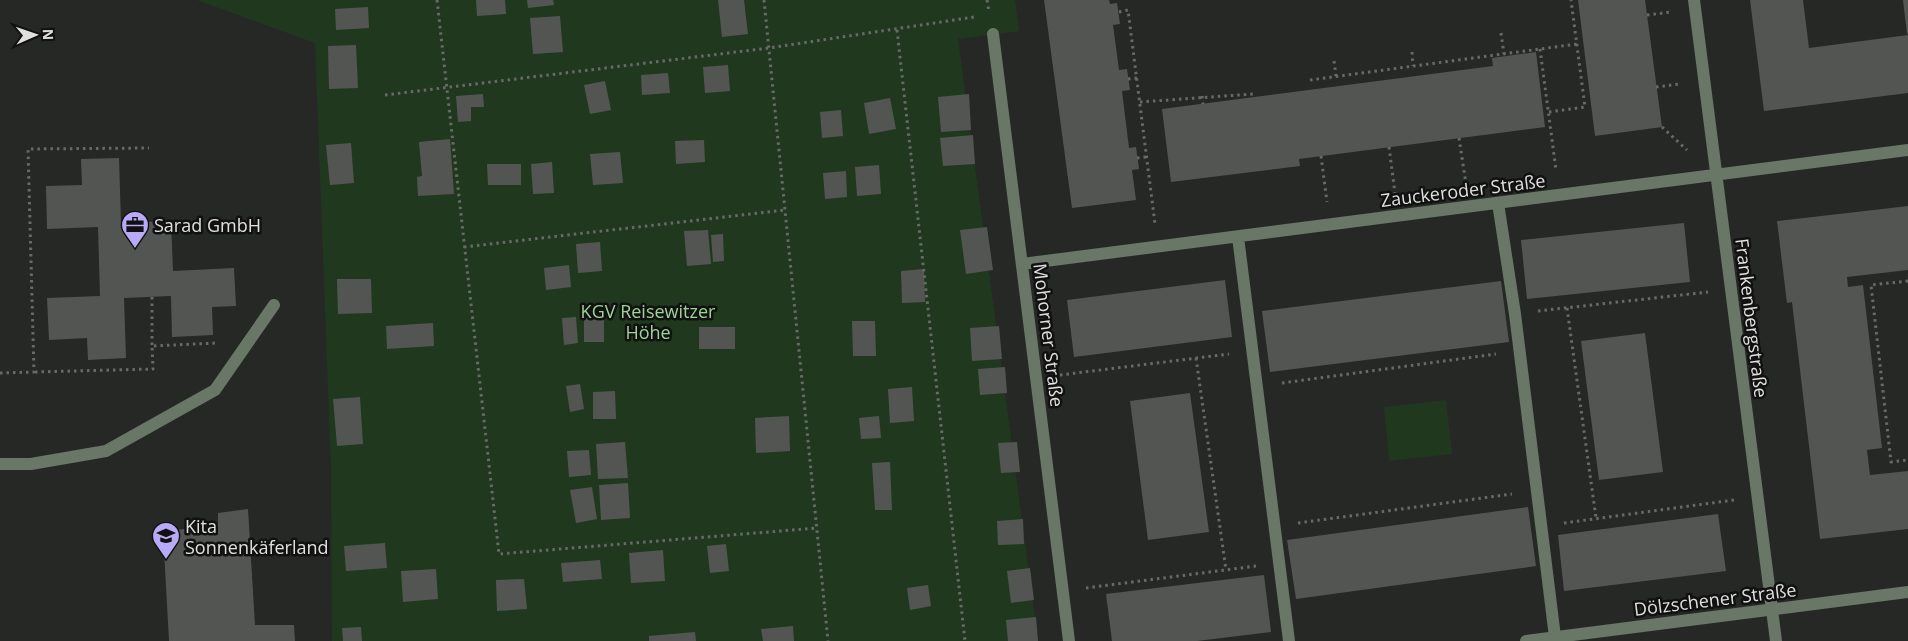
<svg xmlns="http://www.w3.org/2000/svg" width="1908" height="641" font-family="'Open Sans',sans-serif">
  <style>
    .green { fill: #20391e }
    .building { fill: #535552 }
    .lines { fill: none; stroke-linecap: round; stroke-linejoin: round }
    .path { stroke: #686a68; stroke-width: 3; stroke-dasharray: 2.5 4; stroke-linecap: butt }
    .minor { stroke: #687766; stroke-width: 12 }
    .labels { text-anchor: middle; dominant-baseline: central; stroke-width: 5; stroke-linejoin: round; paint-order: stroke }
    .street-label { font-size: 18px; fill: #e0e1df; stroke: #101110 }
    .poi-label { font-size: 18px; fill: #e0e1df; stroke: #101110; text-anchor: start }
    .park-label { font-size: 18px; fill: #9ed399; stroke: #101110 }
  </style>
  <rect width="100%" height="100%" fill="#262826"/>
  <!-- green -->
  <path class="green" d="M197,0H1015L1019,31L958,39L1038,641H332L331,468L315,43Z
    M1446,400L1452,454L1389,461L1384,407Z"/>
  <!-- building -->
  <path class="building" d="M476,0H505L506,14L477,16Z
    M527,0H553L554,5L528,8Z
    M718,0H744L748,34L722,37Z
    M1044,0H1109L1110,4L1117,3L1120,24L1113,25L1119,70L1127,69L1130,90L1122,91L1129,148L1136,147L1139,169L1132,170L1136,200L1072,208Z
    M1578,0H1645L1662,127L1595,136Z
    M1750,0H1803L1809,48L1908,35V93L1764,111Z
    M1903,0H1908V34H1907Z
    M368,7L369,28L336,30L335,9Z
    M560,16L563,52L533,54L530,18Z
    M356,45L358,88L329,89L328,46Z
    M1536,52L1545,127L1299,159L1300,166L1171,182L1162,109L1493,66L1492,58Z
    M728,65L730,91L705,93L703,67Z
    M668,73L670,93L642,95L641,75Z
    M605,81L611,110L590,114L584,85Z
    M483,94L484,107H471V121L458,122L456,96Z
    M969,94L971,130L941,132L938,97Z
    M890,98L896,129L869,134L864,103Z
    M841,110L843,136L822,138L820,112Z
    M973,135L975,164L943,166L940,138Z
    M450,139L454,194L418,196L417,177L422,176L419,142Z
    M704,140L705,162L676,164L675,141Z
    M351,143L354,183L330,185L326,145Z
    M620,152L623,183L593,185L590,154Z
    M119,158L121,223L171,221L173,271L234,268L236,306L212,307L213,335L172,337L171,296L124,298L126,358L88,360L87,338L49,340L47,298L100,296L98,227L47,229L46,186L82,185L81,159Z
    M552,162L554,193L533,194L531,164Z
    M487,164H521V185H488Z
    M879,165L881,194L857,196L855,167Z
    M846,171L847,197L825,199L823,173Z
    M1908,206V270L1847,277L1848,287L1863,285L1882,448L1867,450L1870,475L1908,471V529L1820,539L1792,302L1787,303L1777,221Z
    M1684,223L1690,282L1527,299L1521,240Z
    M987,227L993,270L966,274L960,230Z
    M708,230L711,264L687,266L684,231Z
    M723,234L724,261L713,262L711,235Z
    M600,242L602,271L578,273L576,244Z
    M569,265L571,287L546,290L544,268Z
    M924,269L925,302L902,303L901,271Z
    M337,279H371L372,313L338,314Z
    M1225,280L1232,337L1074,357L1067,300Z
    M1501,281L1509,342L1270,372L1262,311Z
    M576,317L578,343L564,345L562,318Z
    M584,318H604V342H584Z
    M852,321H875L876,356H853Z
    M433,323L434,346L387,349L386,326Z
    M999,326L1002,359L972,361L970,328Z
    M699,327H735V349H699Z
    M1645,333L1663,472L1599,480L1581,341Z
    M1005,367L1007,393L980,395L978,369Z
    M580,384L584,409L570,412L566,386Z
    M912,387L914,421L890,423L888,389Z
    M615,391L616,419H593V392Z
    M1190,393L1209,532L1148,540L1130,401Z
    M360,397L363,444L337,446L333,399Z
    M789,416L790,451L756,453L755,418Z
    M879,416L881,438L861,439L859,418Z
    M625,442L628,478L598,479L596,444Z
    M1017,442L1020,472L1001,473L998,443Z
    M589,450L591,475L569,477L567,451Z
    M890,462L892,510H875L872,463Z
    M628,483L630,518L601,520L599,485Z
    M592,487L597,519L576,523L570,490Z
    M1528,507L1536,566L1296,599L1287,540Z
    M248,509L255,625H294L295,641H169L163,532L218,524V513Z
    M1718,514L1726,571L1564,591L1558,535Z
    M1023,519L1024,544L998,545L997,521Z
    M385,543L387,568L346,571L344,546Z
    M726,544L729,571L710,573L707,546Z
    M663,550L665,581L631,583L629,553Z
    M600,560L602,579L563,582L561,563Z
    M1030,568L1034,600L1011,603L1007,571Z
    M436,569L438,599L403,602L401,571Z
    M1264,575L1271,632L1197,641H1112L1106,594Z
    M524,579L527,609L497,611L496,580Z
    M928,585L931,606L910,610L907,588Z
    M1036,617L1038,641H1008L1006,620Z
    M793,626L794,641H763L761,629Z
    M361,627L362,641H343L342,628Z
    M695,632L696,641H649V636Z"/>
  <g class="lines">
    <!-- path -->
    <path class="path" d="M437,0L499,554L817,528
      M764,0L828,641
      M987,0L989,12
      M1119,12L1128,10L1155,224
      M1647,15L1671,12
      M897,30L965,641
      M1501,33L1504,54
      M1540,49L1556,170
      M1412,52L1413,66
      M1334,61L1336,76
      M1128,79L1137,78
      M1310,80L1577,44
      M1656,87L1680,84
      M385,95L769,48L974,17
      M1202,96L1203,104
      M1140,102L1253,94V97
      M1549,112L1585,107L1571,0
      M1662,127L1687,150
      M1459,138L1466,184
      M1389,147L1395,193
      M1321,156L1327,202
      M1137,158L1146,157
      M464,247L785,210
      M1908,281L1871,285L1891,462L1908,460
      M152,297V346
      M1567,308L1596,518
      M1538,311L1708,292
      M1196,358L1226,570
      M35,372L153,369L152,346L217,343
      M0,373L34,372L28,149L149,148
      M1060,375L1229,354
      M1282,383L1496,354
      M1298,523L1512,494
      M1564,523L1734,500
      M1086,588L1256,566"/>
    <!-- minor -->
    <path class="minor" d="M1694,0L1776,641
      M993,34L1069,641
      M1498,203L1515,314L1555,637
      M1238,237L1289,641
      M1022,264L1908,150
      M0,464H31L106,451L215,390L274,305
      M1526,641L1908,592"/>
  </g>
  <!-- icons -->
  <defs>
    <symbol id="office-pin" viewBox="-11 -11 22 30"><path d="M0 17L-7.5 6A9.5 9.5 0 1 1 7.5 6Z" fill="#b9aaf7" stroke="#101110"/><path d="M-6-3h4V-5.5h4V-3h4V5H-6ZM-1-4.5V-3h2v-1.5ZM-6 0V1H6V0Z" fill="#111"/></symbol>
    <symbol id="school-pin" viewBox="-11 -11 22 30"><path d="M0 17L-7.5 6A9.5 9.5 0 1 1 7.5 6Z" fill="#b9aaf7" stroke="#101110"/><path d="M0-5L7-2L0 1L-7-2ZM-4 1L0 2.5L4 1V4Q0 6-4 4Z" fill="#111"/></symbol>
  </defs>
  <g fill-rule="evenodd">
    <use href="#office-pin" x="119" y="209" width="32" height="43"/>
    <use href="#school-pin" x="150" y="520" width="32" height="43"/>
  </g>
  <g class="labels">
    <!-- street labels -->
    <g class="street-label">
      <text transform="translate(1463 190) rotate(-7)">Zauckeroder Straße</text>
      <text transform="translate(1752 318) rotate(83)">Frankenbergstraße</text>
      <text transform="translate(1049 335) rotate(83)">Mohorner Straße</text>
      <text transform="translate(1715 599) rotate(-7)">Dölzschener Straße</text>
    </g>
    <!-- poi labels -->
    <g class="poi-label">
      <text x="154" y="225">Sarad GmbH</text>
      <text x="185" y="526">Kita<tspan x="185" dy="21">Sonnenkäferland</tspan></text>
    </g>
    <!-- park labels -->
    <g class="park-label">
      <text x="648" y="311">KGV Reisewitzer<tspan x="648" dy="21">Höhe</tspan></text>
    </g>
  </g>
  <!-- north arrow -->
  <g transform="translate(35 35) rotate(88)" stroke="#101110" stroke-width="4" paint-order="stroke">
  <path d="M0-4L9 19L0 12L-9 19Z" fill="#e0e1df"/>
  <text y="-8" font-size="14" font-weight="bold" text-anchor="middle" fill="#e0e1df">N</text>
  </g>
</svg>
